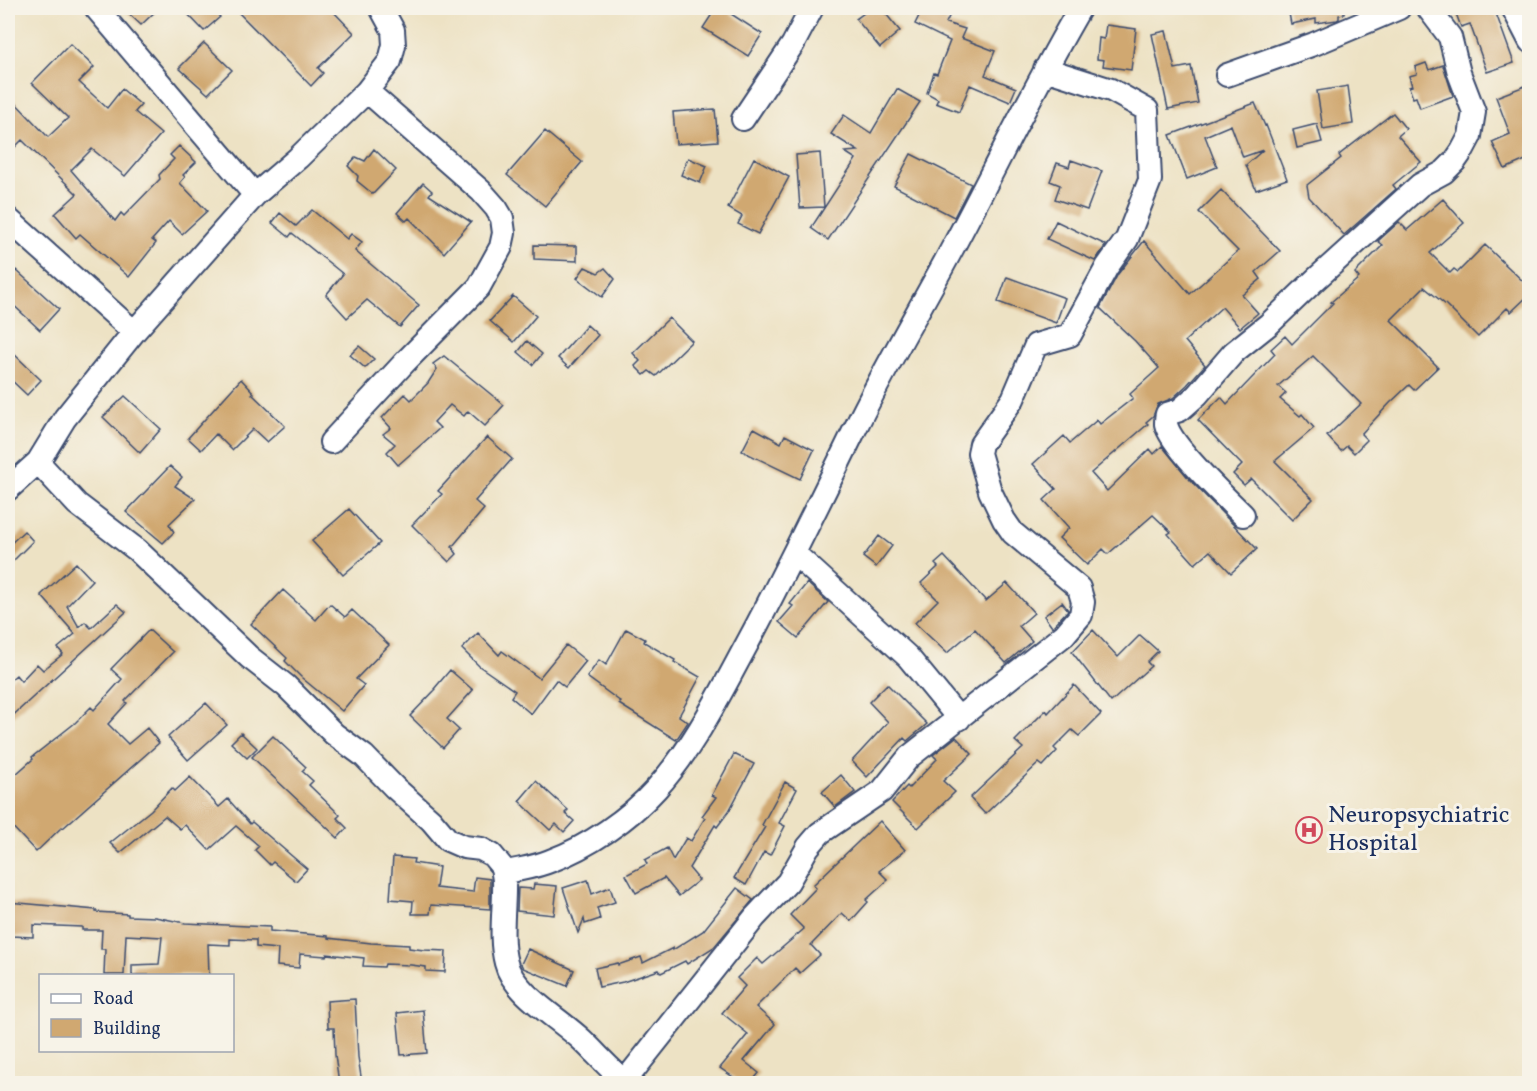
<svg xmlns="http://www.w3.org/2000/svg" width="1537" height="1091" font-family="Vollkorn,serif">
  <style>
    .building { fill: #d0a871 }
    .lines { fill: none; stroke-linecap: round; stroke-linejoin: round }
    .minor-casing { stroke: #3a4a6d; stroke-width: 26 }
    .minor { stroke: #fff; stroke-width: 22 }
    .labels { text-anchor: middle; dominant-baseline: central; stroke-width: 6; stroke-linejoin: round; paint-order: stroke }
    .poi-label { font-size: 24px; fill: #1b2f5e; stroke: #f7f3e8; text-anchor: start }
  </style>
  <rect width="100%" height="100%" fill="#f7f3e8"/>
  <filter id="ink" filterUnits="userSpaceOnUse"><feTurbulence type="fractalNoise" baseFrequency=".0167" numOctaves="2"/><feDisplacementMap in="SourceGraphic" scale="12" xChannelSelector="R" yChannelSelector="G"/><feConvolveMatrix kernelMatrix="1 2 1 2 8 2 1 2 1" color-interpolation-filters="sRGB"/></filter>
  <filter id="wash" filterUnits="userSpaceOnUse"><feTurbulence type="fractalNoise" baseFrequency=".008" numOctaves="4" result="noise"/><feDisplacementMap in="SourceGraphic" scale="24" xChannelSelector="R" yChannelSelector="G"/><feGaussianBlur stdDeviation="1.35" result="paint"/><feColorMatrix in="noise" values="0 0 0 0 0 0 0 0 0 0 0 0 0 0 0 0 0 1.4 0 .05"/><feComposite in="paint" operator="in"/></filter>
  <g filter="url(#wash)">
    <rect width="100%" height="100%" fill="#ede2c4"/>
    <g id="blocks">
      <!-- building -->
      <path class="building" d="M123,8H159L141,25Z
        M182,8H211L220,17L204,31Z
        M234,8H330L354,33L318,68L323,73L311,86Z
        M716,8H722L762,34L748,56L703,28Z
        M871,8H881L900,31L880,48L856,19Z
        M923,8H953L946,23L965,29L961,38L995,51L985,75L1016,88L1010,102L970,85L959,112L936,103L938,99L927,93L934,73L937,74L950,41L915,24Z
        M1288,8H1344V14L1339,15V19L1337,20L1316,23V19L1291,24Z
        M1454,8H1494L1514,63L1487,72L1470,24L1461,27Z
        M1106,25L1136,29L1131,70L1103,66L1104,60L1097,59L1099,38L1104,39Z
        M1166,31L1175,69L1191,66L1198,103L1168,109L1152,34Z
        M204,43L232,70L208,94L179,68Z
        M70,44L94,67L79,82L107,108L122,89L141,105L135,112L161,134L125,176L92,149L71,170L115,221L121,213L124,216L160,179L159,175L174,159L170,155L179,146L196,162L183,175L185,177L180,183L207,211L182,234L169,221L152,240L156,243L129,277L80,234L76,238L55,214L77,194L22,140L8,154V95L48,137L68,118L32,83Z
        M1426,63L1429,70L1443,65L1453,96L1420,108L1416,97L1413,98L1409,87L1412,86L1409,76L1417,74L1415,67Z
        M1530,84V158L1505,169L1492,142L1510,134L1496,97Z
        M1348,86L1353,124L1323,129L1317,91Z
        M897,89L920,102L828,240L811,228L856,159L845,152L858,151L831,134L844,115L871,133Z
        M1255,103L1265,126L1266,125L1287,179L1256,190L1246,165L1263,150L1243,157L1231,125L1205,136L1217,167L1187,179L1170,135Z
        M715,109L718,141L676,144L673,112Z
        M1393,113L1406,129L1398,136L1421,162L1393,185L1396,189L1344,235L1309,197L1307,185L1341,158L1339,155Z
        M1317,124L1322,142L1297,148L1293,130Z
        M545,131L582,162L545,206L507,175Z
        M374,149L396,170L373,194L357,181L358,176L348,166L356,157L365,161Z
        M820,153L824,207L800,208L796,155Z
        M911,154L971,184L954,217L894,186Z
        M688,158L707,166L700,183L681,175Z
        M754,158L789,177L758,234L738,224L742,216L728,208Z
        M1071,160L1102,171L1087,210L1055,199L1060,185L1050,181L1057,163L1069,167Z
        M423,183L432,191L429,195L471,222L444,253L409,218L406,221L397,213Z
        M1221,190L1280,251L1256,272L1261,279L1242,295L1258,313L1240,328L1222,307L1185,341L1205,365L1187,385L1173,398L1158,404L1153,416L1146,422L1148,424L1091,473L1107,491L1150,449L1154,454L1162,446L1190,480L1257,549L1231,573L1210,551L1195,564L1168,534L1171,532L1153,515L1108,554L1103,549L1087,565L1059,538L1069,528L1044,500L1056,489L1033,464L1064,436L1070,443L1097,420L1100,424L1133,398L1130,394L1159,368L1135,341L1100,308L1118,274L1144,241L1190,294L1238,251L1199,212Z
        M1443,199L1464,223L1430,253L1450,273L1454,269L1458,272L1485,245L1530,288V294L1511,312L1507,308L1478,337L1446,305L1424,287L1391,320L1438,367L1414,390L1409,385L1390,403L1361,434L1367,440L1354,453L1347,446L1341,451L1327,436L1361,404L1313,356L1278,386L1286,393L1280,399L1300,416L1302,414L1314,428L1275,461L1313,499L1292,520L1251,479L1244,485L1233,474L1242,465L1198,420L1221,397L1227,404L1275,354L1271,349L1285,336L1292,344L1333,303L1331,302L1359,278L1355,273L1383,245L1378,241L1399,222L1407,230Z
        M312,210L347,239L351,234L362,242L355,251L419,305L400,327L367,300L347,318L326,295L343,274L292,233L289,237L272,223L280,213L296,226Z
        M1056,221L1106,245L1095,261L1047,239Z
        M534,245L577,246V261L534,259Z
        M585,267L598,273L605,268L615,279L602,297L577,278Z
        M16,270L59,309L40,330L8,300V280Z
        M1007,277L1065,298L1056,323L998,302Z
        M513,296L536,316L514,342L490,321Z
        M669,318L692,341L656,376L649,371L644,375L635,366L640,361L633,353Z
        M587,325L598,335L569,368L558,358Z
        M527,341L542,354L533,365L518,352Z
        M359,346L374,359L365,368L350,355Z
        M14,354L41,380L27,395L8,377V361Z
        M444,356L504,405L485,426L468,411L464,416L450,405L434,422L440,428L398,465L387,452L395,444L383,434L391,428L382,418L405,394L411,400L428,383L437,369L433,364Z
        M241,379L254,393L252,394L285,426L267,442L253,429L232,450L216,434L201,450L188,438Z
        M125,396L161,429L140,453L103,417Z
        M754,428L781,443L785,435L814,450L800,479L742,451Z
        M487,437L512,459L475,501L484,509L452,547L457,554L449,562L412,525L442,494L438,491Z
        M170,466L182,477L175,486L195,499L169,524L174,532L163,543L126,512Z
        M349,509L380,543L343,575L312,541Z
        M24,531L33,541L8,566V546Z
        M879,536L892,546L876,567L863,557Z
        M944,556L986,601L1007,583L1034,613L1019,626L1032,641L1006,663L975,629L947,653L915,623L938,600L921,583L938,567L935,564Z
        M76,563L92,580L67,606L79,627L85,622L91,628L117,604L126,612L8,720V682L16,675L21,681L37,664L43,670L63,654L58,648L75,634L41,595Z
        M807,583L828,602L798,638L779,622L793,606L790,604Z
        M283,590L316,620L330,604L345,617L352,610L389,645L356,679L364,685L342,711L302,678L285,661L287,658L251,624Z
        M1062,602L1068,610L1052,627L1044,616Z
        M626,629L645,639L644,642L675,660L674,662L700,677L679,716L688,722L676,740L619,704L621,702L587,677L599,660L606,665Z
        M149,630L173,652L125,701L127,703L108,724L128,744L147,728L159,743L63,828L62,827L36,852L8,822V781L33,759L32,757L75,723L91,707L94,710L122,679L111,669Z
        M1093,630L1118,657L1140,635L1158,651L1147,662L1151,666L1111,702L1072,652Z
        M478,633L499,655L502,651L539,678L566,645L586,661L565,687L556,680L531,714L511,697L515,691L479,666L462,649Z
        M450,670L473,690L447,719L459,730L443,748L410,716L435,690L434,689Z
        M887,684L927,724L907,741L904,738L867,777L852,761L888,722L869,702Z
        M1074,685L1101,714L1079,736L1072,730L1054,748L1057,751L1043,766L1039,763L985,814L970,798L1023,748L1015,741L1046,710L1048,713Z
        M206,703L227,725L188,760L168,737Z
        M241,733L257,748L247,758L231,743Z
        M273,736L306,767L302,771L313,781L309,785L340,815L337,818L347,828L338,838L252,757Z
        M956,737L972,754L943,781L955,792L918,828L892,802L907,786L909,788L937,759L933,755Z
        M734,754L754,764L729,811L717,827L715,825L689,868L699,880L679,896L664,878L636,893L626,875L647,864L645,860L667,848L673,860L686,838L691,841L705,818L702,816L716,797L712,795Z
        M841,775L855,792L835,807L822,792Z
        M190,777L219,807L228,799L250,824L252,822L307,869L296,881L273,862L270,865L255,850L259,846L236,826L209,850L185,825L180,829L165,816L120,853L110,843L151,810L172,788L175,791Z
        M536,781L568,810L565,813L574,821L564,832L556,824L550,830L519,801Z
        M785,782L797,789L779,823L785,826L770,855L764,852L746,885L734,878L765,827L762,825Z
        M880,821L905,850L879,871L888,880L866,900L868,902L851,921L842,913L811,945L820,955L800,973L795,968L756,1007L775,1024L744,1061L759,1073L751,1083H742L720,1068L748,1034L722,1013L745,986L737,978L757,958L763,964L804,929L790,915L816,888L813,885Z
        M393,857L414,859L413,863L439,867L436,888L473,892L475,877L490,879V909L431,905L430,914H412L413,901L390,899Z
        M588,880L592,894L610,887L615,902L597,908L600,919L585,924L584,919L578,933L563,888Z
        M534,884L557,886L554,915L517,911L518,888L533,889Z
        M737,888L753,900L714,947L687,964L685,961L661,973L659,970L623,982L599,987L595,968L618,963V965L641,957L643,963L673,948V950L703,931Z
        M8,902L96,910V912L128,914V916L155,917L185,923L270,927V931L328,936V938L371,943L409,945V948L424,950L446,951L445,972L426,971V967L411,965L385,964L384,967L363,966L364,958L327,954L326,956L300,954L299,968L277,966L278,949L256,947V940L230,939V945L208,944L209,975H132V965L159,964L162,937L126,935L124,975H104L105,949H101L102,930H82V927L33,925V937L11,936L12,919H8Z
        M528,949L574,970L567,986L523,968L521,964Z
        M355,999L358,1057L362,1083H339L335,1055L334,1028H328L327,1001Z
        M423,1010L427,1053L401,1055L397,1013Z"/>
    </g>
  </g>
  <g filter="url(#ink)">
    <use href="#blocks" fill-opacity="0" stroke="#3a4a6d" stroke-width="1.5"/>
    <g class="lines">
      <defs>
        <path id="minor" d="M96,8L255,195
          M1513,8L1530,41
          M1227,75L1314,44L1399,8
          M743,119L793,44L812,8
          M8,219L134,332
          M331,442L406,361L479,287L501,247L504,233L502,218L496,208L481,191L367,91
          M38,462L77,504L137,550L249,657L286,686L334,734L364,756L394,787L431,820L448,840L464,847L481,849L492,855L502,867L504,880C505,907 499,937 506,963C513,993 559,1018 582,1040C597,1054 611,1071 628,1084
          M8,489L38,462L65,418L134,332L255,195L298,158L367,91L390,61L394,45L393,30L381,8
          M1243,515C1226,498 1170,445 1166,424C1166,421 1166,417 1167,414L1180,410L1197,395L1234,352L1269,324L1316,279L1420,185L1444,172L1455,161L1462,151L1470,136L1474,112L1459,73L1450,37L1428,8
          M795,554L908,657L959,719
          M504,873C519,869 536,867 550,861C588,847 629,819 656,789C694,747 720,694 747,644C785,573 820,501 855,429C885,367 920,309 952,249C995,169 1034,86 1080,8
          M625,1081L755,917L788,882L808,847L820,833L882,791L909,757L1064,635L1081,615L1083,602L1079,588L1013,533L1004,520L990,491L979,453L981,444L1013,399L1036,345L1070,335L1107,267L1127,239L1150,180L1147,110L1111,90L1045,69"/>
      </defs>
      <!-- minor casing -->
      <use href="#minor" class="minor-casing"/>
      <!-- minor -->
      <use href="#minor" class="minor"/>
    </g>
  </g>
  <!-- icons -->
  <defs>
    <symbol id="hospital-ring" viewBox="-11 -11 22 22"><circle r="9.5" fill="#f7f3e8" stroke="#d1495b" stroke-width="1.5"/><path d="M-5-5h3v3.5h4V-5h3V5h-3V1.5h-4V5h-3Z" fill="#d1495b"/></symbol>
  </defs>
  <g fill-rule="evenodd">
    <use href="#hospital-ring" x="1294" y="815" width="30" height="30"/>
  </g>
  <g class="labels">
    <!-- poi labels -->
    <g class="poi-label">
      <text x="1328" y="816">Neuropsychiatric<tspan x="1328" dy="28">Hospital</tspan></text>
    </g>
  </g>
  <!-- margin -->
  <rect width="1537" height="1091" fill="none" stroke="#f7f3e8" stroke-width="30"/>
  <!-- legend -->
  <rect x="39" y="974" width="195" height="78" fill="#f7f3e8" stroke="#9fa5b1" stroke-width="1.5"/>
  <rect x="51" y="994" width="30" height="9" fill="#ffffff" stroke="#9fa5b1" stroke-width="1.5"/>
  <text x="93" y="1004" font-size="18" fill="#1b2f5e">Road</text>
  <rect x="51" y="1019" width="30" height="18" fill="#d0a871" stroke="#9fa5b1" stroke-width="1.5"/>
  <text x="93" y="1034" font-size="18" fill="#1b2f5e">Building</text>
</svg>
